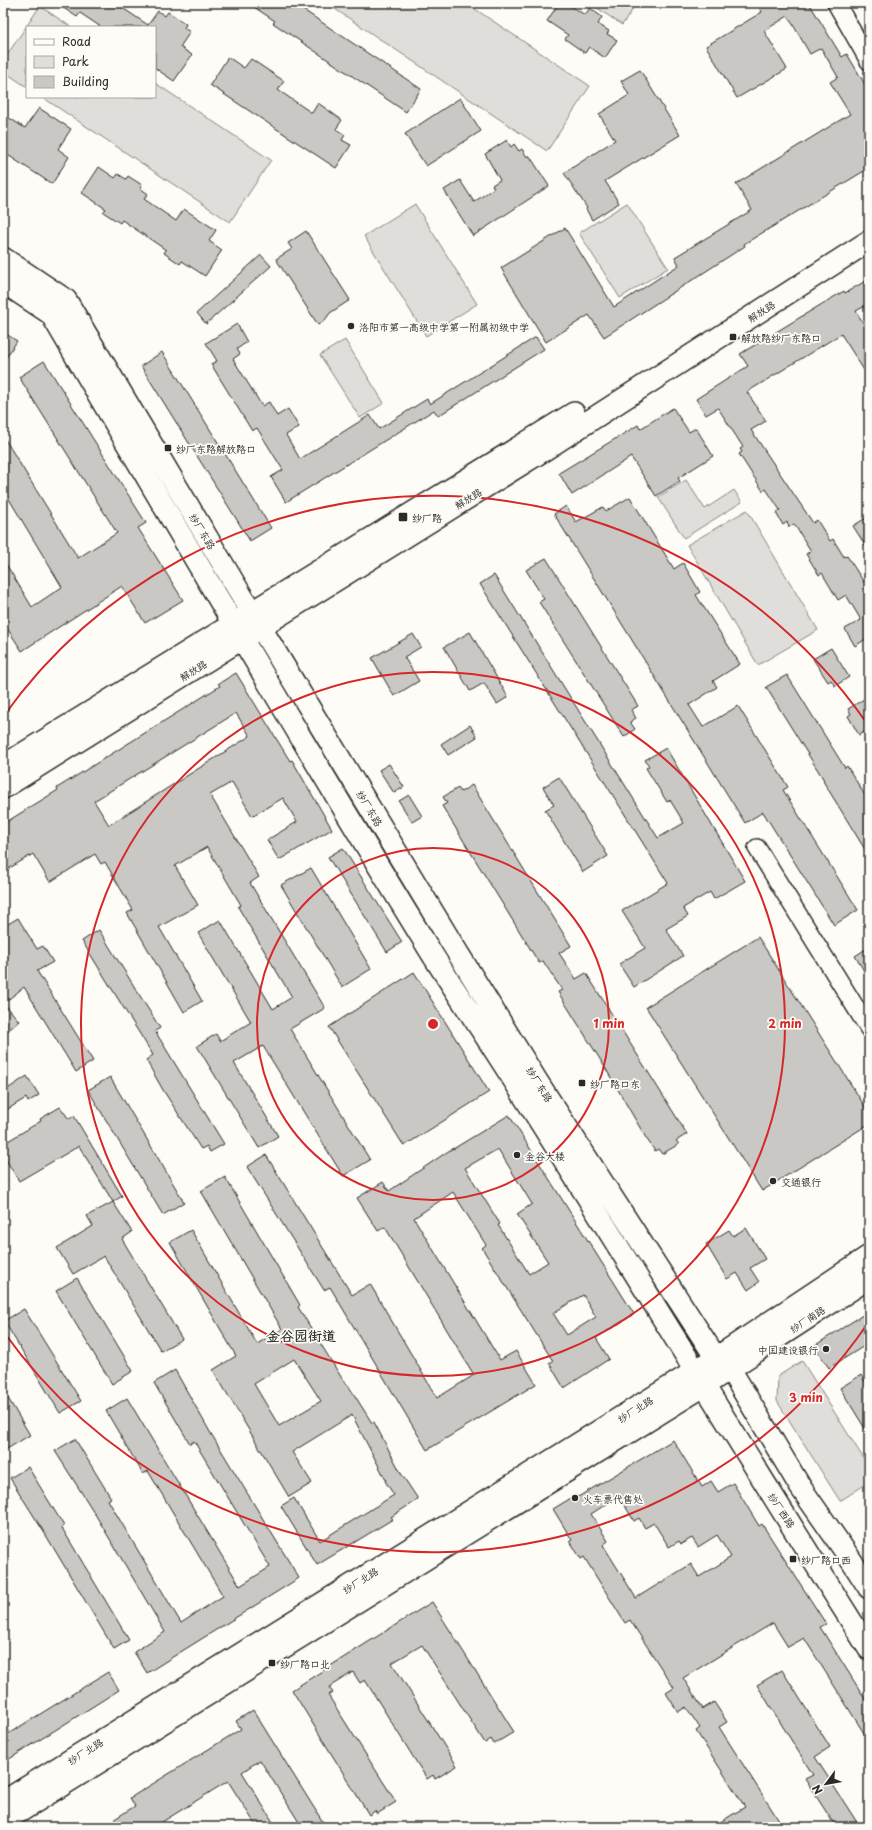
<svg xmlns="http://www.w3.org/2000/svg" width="872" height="1830" font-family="'Playpen Sans','LXGW WenKai TC',sans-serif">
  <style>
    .green { fill: #dfdeda; stroke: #858482 }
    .building { fill: #c9c8c4; stroke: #2b2b2b; fill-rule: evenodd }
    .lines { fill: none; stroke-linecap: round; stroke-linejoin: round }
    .minor-casing { stroke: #2b2b2b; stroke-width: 20 }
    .major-casing { stroke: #2b2b2b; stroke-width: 24 }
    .minor { stroke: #fdfcf7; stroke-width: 17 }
    .major { stroke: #fdfcf7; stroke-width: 21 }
    .ring { fill: none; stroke: #d62828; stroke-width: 2 }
    .poi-dot { fill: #2b2b2b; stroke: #fdfcf7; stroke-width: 1.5 }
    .labels { text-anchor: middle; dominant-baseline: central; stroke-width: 3.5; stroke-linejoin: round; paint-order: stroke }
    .street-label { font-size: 10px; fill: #2b2b2b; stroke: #fdfcf7 }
    .poi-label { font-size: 10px; fill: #2b2b2b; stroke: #fdfcf7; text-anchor: start }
    .district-label { font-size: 14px; font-weight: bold; fill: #2b2b2b; stroke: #fdfcf7 }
    .centre { fill: #d62828; stroke: #fdfcf7; stroke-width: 2 }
    .ring-label { font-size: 12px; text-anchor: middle; font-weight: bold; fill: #d62828; stroke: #fdfcf7; stroke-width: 3.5; stroke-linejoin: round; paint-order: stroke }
  </style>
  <rect width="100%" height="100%" fill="#fdfcf7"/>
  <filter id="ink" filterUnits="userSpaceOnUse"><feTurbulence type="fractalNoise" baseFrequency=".025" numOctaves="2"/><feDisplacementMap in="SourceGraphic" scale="8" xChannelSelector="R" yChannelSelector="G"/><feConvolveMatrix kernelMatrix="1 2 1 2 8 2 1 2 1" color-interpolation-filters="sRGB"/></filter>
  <g filter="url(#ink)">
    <!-- green -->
    <path class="green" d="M334,3H466L590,86L547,151L332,7Z
      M590,3H637L622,25Z
      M40,6L71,27H27V87L3,71V61Z
      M155,83L271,160L230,222L42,97H155Z
      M627,203L668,268L620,298L579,233Z
      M415,204L477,304L426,336L364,236Z
      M345,340L384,403L360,418L320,355Z
      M686,480L705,509L734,490L742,502L684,538L658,497Z
      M747,510L818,630L758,665L687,545Z
      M802,1361L869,1467V1482L840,1501L777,1401L778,1376Z"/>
    <!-- building -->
    <path class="building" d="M56,3H124L121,7L148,25L158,11L165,16L168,12L186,24L184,28L190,32L180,47L192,55L174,81L155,68V27H101L80,13L77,17Z
      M248,3H293L421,89L406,112L273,23L275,21Z
      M559,3H566L585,15L590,8L602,17L598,24L609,31L607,34L617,40L605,58L589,47L585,53L565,39L568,35L547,21Z
      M757,3H809L842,57L847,54L869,91V168L744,244L745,246L604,337L589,315L546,342L501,268L565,228L614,307L679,265L675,257L752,210L736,184L850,114L830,82L838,77L821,48L810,54L788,16L764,31L787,69L737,98L706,46L762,12Z
      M228,57L244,68L251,59L284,81L278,90L312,113L318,103L342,120L336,129L345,135L342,140L351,145L336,168L210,85Z
      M640,70L680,135L605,181L619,203L592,220L586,209L587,208L564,173L615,140L599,114L629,95L621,81Z
      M460,98L481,131L426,166L405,134Z
      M39,108L71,129L58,149L69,157L52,184L3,152V114L25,128Z
      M507,140L511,147L514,144L519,151L522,149L527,157L529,155L549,186L473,236L444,190L460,180L474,202L494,188L492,185L500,180L485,154Z
      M99,167L115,178L118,174L126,179L128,176L142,185L140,188L148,194L144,199L176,221L184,209L216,230L209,241L222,250L205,276L182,261L180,264L164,253L166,250L122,220L120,223L103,212L106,209L82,193Z
      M306,231L350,300L330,313L325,320L318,325L276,259L292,249L288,243Z
      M261,255L271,266L206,324L197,313Z
      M869,279V304L856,311L869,333V378L841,334L747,392L766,421L751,430L813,523L817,520L830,541L833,539L844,557L847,556L869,590V637L855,646L845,629L861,620L846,595L838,600L822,573L819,575L806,554L811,551L794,524L789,527L787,522L783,525L776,513L780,510L766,489L763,491L739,454L742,452L740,449L743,447L718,408L706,415L696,399L748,366L740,354L822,304L844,291L845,293Z
      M237,324L247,342L237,349L240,354L233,359L262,406L269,402L277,416L288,409L299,427L286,435L300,459L370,415L379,429L427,399L430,404L536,337L544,349L438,416L434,410L286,502L271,477L283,470L257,428L252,431L211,364L217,361L206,343Z
      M3,332L17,341L3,362Z
      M162,352L271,528L250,541L141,366Z
      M44,361L146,523L138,528L183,600L145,623L122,586L22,651L3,622V559L32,607L62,587L3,489V436L78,558L117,533L19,377Z
      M673,408L689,432L696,428L713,456L678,478L680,481L656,496L631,457L572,495L559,473L638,425L640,429Z
      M630,497L674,569L683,563L700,592L696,595L740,664L713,681L717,687L689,705L703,727L738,706L788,787L783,790L858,910L834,925L763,812L745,823L554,514L566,506L576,522L603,507L606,511Z
      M869,516V551L853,526Z
      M546,558L638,706L631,710L636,718L630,722L635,729L624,737L539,602L544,599L526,570Z
      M494,575L658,838L684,823L670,800L667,802L646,768L649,766L645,760L666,748L745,881L714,899L710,892L683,908L688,916L666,929L683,956L634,987L619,964L645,948L622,911L668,883L480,584Z
      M470,632L508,697L497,704L484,683L470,691L444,647Z
      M413,634L421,647L404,657L419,681L394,696L372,658Z
      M831,648L849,677L835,686L831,680L828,682L813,659Z
      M236,673L290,761L292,760L332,829L279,860L267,840L297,822L283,798L252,816L232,782L210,795L259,877L250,883L325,1008L290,1029L370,1160L343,1176L263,1046L234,1063L278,1136L259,1148L197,1046L216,1034L220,1041L251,1022L198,933L220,920L273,1009L292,997L238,907L241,905L207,847L175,866L198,905L159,927L202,1001L184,1012L127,913L133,910L105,862L101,864L95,854L50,882L33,854L3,872V824L58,790L57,788L220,686L218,684ZM236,713L250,736L109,825L94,801Z
      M787,675L845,768L847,766L869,802V856L823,781L824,780L766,687Z
      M864,699L869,708V729L859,735L848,716L851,714L848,709Z
      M470,725L477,737L448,755L441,744Z
      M389,764L404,787L394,793L379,770Z
      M559,777L608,856L583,872L545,810L554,805L543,787Z
      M472,785L571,946L559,953L576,979L586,973L687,1134L676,1141L679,1144L662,1154L658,1149L655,1151L646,1138L603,1064L558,992L562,990L543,961L539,963L442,806L447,803L443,797L458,788L461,792Z
      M409,795L422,816L412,822L399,801Z
      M343,848L402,942L387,952L328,857Z
      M311,868L371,969L342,987L281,885Z
      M18,918L37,949L43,946L53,962L37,971L93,1061L76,1072L24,987L4,1003L19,1021L3,1035V927Z
      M99,930L160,1028L155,1031L224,1144L210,1152L207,1146L201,1149L163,1090L146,1060L153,1055L82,941Z
      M758,937L869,1113V1124L762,1191L646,1007Z
      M869,947V979L855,956Z
      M414,972L489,1092L404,1146L329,1027Z
      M27,1076L39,1095L28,1102L26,1098L3,1112V1092Z
      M110,1077L184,1202L163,1215L88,1090Z
      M60,1107L69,1119L74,1116L122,1196L113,1202L79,1146L19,1181L3,1155V1144L41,1121L40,1119Z
      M509,1115L634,1314L596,1338L609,1359L564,1388L549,1363L553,1361L482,1248L486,1245L453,1192L414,1218L500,1360L516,1351L536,1384L427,1450L330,1287L324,1290L247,1167L266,1155L352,1295L370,1284L437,1398L474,1375L385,1227L378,1231L357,1198L383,1182L389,1191L453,1148V1149ZM498,1149L532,1204L517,1214L548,1262L529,1274L498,1225L500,1224L465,1168ZM583,1295L596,1317L567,1335L553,1313Z
      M225,1177L300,1305L298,1307L346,1385H348L372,1423L374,1422L402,1475L418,1499L391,1517L393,1519L317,1565L281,1506L294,1498L320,1541L394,1495L385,1481L386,1480L352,1415L292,1452L312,1483L289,1497L213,1370L236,1356L170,1242L191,1230L257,1344L282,1329L201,1191ZM294,1359L321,1401L279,1426L254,1384Z
      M113,1202L132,1232L122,1239L182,1339L161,1351L104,1256L73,1274L57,1248L93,1226L87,1216Z
      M746,1228L765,1259L750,1268L759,1282L748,1290L737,1273L727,1279L706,1244L729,1230L733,1236Z
      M77,1278L133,1371L112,1384L56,1291Z
      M24,1309L81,1401L60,1413L4,1321Z
      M869,1311V1343L829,1368L814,1346Z
      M175,1370L210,1432L299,1578L147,1673L134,1652L165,1632L92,1509L55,1451L75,1439L111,1498L108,1500L181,1623L223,1596L148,1471L143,1474L106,1411L127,1398L240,1586L270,1567L194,1441L190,1444L154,1383Z
      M861,1375L869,1388V1435L840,1388Z
      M3,1390L30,1435L7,1449L3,1441Z
      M673,1440L702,1487L711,1481L718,1492L733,1483L759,1526L762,1524L826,1624L820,1627L869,1705V1741L804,1638L788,1647L773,1623L683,1678L703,1709L714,1702L727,1722L719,1727L783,1827H712L745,1807L696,1731L700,1728L686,1707L678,1712L666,1693L674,1688L630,1620L625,1623L584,1557L581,1559L570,1541L572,1540L553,1509L576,1495L578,1497ZM619,1496L634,1521L639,1518L645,1528L654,1523L669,1547L679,1541L681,1544L692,1538L698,1547L717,1535L731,1557L699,1577L691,1564L636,1598L603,1545L608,1541L591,1514Z
      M28,1467L64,1526L62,1528L129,1640L114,1649L47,1537L10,1478Z
      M432,1602L514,1732L494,1744L491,1739L485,1743L422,1645L392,1663L457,1766L435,1779L433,1775L427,1779L365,1680L360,1683L353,1672L329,1687L333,1693L328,1695L396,1802L377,1814L375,1811L369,1815L292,1690Z
      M782,1670L830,1747L815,1757L860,1827H836L805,1779L813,1775L757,1685Z
      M108,1672L119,1690L3,1763V1737Z
      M253,1710L326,1827H302L260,1760L242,1772L276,1827H257L228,1781L154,1827H102L135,1806L130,1798L241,1729L236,1721Z"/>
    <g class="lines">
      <defs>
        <path id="minor" d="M836,3L869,61
          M757,848L869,1029"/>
        <path id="major" d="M3,258L66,300L252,613L451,942L537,1081L716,1358L730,1369L801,1488L849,1557L869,1588
          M3,282L51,314C176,527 300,739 429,949C460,999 493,1046 523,1095C640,1279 752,1465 869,1649
          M3,766L574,413
          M3,788L541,452L869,241
          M3,1802L716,1358L869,1256
          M3,1822L705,1385L869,1278"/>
      </defs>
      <!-- minor casing -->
      <use href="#minor" class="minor-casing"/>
      <!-- major casing -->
      <use href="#major" class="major-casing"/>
      <!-- minor -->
      <use href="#minor" class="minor"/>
      <!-- major -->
      <use href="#major" class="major"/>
    </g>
  </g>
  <!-- distance rings -->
  <g class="ring">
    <circle cx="433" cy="1024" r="176"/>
    <circle cx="433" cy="1024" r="352"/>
    <path d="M868 1323A528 528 0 0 1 3 1331M3 717A528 528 0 0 1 868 725"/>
  </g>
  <!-- markers -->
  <g class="poi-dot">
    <circle cx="351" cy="326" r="4"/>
    <rect x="729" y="333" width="8" height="8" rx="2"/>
    <rect x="164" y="444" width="8" height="8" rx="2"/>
    <rect x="398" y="512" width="10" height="10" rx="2"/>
    <rect x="578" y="1079" width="8" height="8" rx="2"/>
    <circle cx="517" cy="1155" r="4"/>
    <circle cx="773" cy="1181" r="4"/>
    <circle cx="826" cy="1349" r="4"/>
    <circle cx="575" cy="1498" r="4"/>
    <rect x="789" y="1555" width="8" height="8" rx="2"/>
    <rect x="268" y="1659" width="8" height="8" rx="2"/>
  </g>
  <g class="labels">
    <!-- street labels -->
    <g class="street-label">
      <text transform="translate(761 311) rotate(-33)">解放路</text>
      <text transform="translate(468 498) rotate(-32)">解放路</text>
      <text transform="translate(203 531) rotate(59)">纱厂东路</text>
      <text transform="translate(193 670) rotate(-32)">解放路</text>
      <text transform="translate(370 808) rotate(59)">纱厂东路</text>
      <text transform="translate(540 1084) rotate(58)">纱厂东路</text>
      <text transform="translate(807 1319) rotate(-33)">纱厂南路</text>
      <text transform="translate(635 1409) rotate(-32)">纱厂北路</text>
      <text transform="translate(782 1510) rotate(57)">纱厂西路</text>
      <text transform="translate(360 1580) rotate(-32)">纱厂北路</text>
      <text transform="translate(85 1751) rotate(-32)">纱厂北路</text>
    </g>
    <!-- poi labels -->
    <g class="poi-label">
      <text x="359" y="326">洛阳市第一高级中学第一附属初级中学</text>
      <text x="741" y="337">解放路纱厂东路口</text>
      <text x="176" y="448">纱厂东路解放路口</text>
      <text x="412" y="517">纱厂路</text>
      <text x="590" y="1083">纱厂路口东</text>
      <text x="525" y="1155">金谷大楼</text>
      <text x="781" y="1181">交通银行</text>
      <text x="818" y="1349" text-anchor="end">中国建设银行</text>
      <text x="583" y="1498">火车票代售处</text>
      <text x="801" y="1559">纱厂路口西</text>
      <text x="280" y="1663">纱厂路口北</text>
    </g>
    <!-- district labels -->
    <g class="district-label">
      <text x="301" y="1335">金谷园街道</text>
    </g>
  </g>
  <circle cx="433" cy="1024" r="6" class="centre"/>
  <g class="ring-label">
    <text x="609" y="1028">1 min</text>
    <text x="785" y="1028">2 min</text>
    <text x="806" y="1402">3 min</text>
  </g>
  <!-- margin -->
  <rect width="872" height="1830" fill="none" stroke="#fdfcf7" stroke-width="16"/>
  <rect x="8" y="8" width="856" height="1814" fill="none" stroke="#2b2b2b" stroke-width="1.5" filter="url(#ink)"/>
  <!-- legend -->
  <rect x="26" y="26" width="130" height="72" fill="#fdfcf7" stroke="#a9a8a5"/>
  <rect x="34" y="39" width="20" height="6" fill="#fdfcf7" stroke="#a9a8a5"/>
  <text x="62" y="46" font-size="12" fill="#2b2b2b">Road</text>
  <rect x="34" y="56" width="20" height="12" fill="#dfdeda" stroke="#a9a8a5"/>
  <text x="62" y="66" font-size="12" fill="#2b2b2b">Park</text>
  <rect x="34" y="76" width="20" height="12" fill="#c9c8c4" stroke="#a9a8a5"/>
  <text x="62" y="86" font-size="12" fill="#2b2b2b">Building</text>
  <!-- north arrow -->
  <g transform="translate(826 1784) rotate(238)" stroke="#fdfcf7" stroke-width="3" paint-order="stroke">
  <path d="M0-3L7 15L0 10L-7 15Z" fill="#2b2b2b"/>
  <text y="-6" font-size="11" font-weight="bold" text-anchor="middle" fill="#2b2b2b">N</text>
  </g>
</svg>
